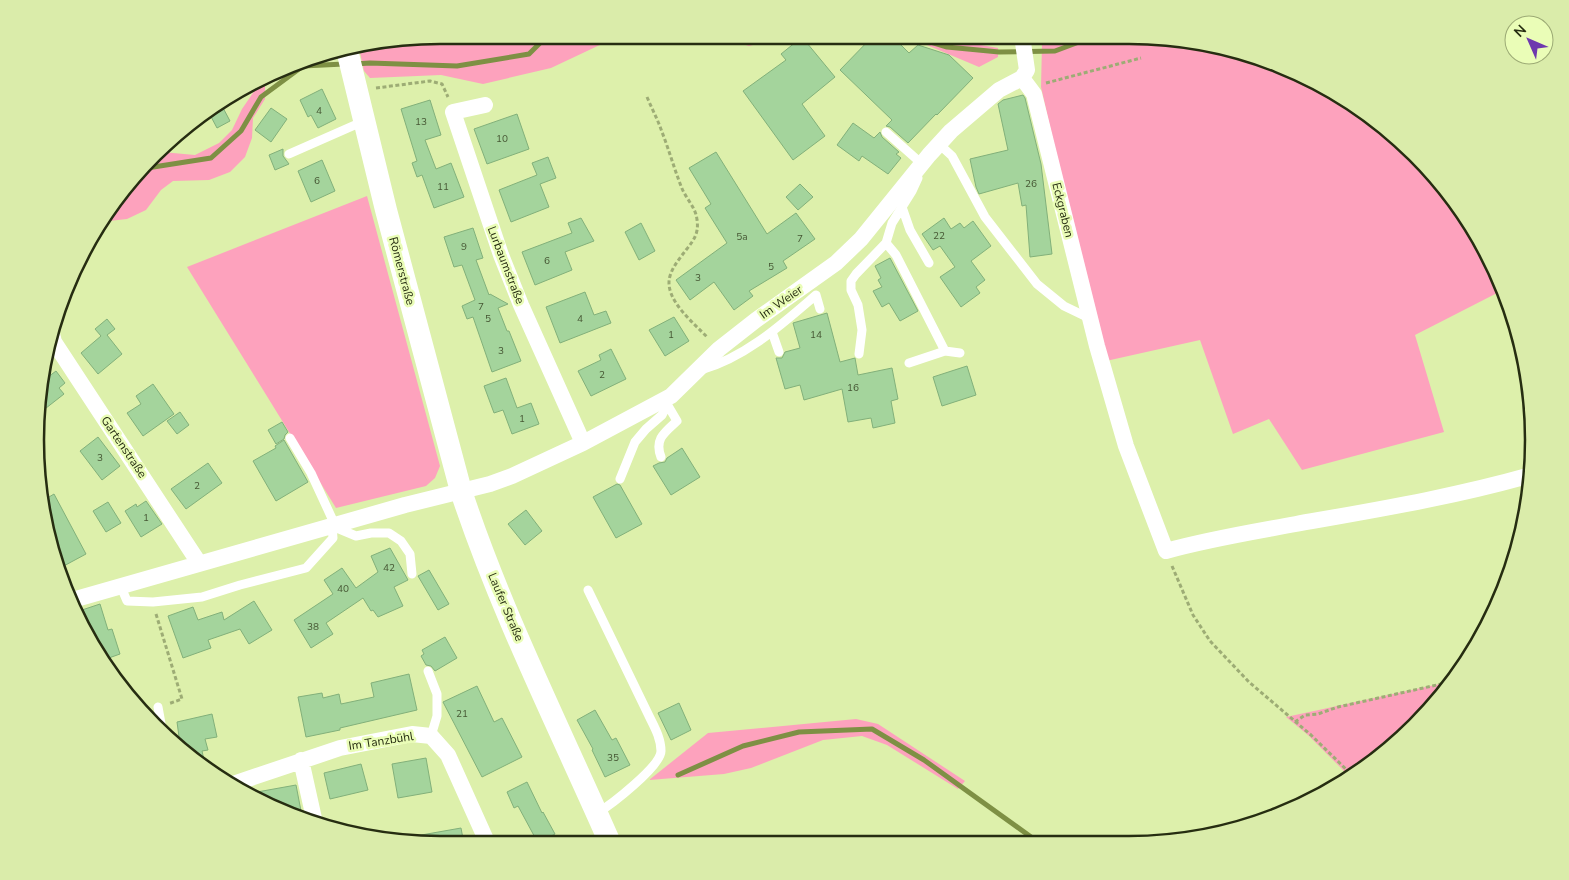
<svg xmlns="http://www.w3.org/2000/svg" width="1569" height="880" font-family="'Nunito Sans',sans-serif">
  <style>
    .green { fill: #fda2bd }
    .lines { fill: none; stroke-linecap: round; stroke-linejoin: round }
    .stream { stroke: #7e9044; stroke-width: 5 }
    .building { fill: #a4d49c; stroke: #82b07a }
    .path { stroke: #9dac75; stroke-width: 3; stroke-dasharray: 4 2.5; stroke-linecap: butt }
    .lane { stroke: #fff; stroke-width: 9 }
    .street { stroke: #fff; stroke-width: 16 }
    .secondary { stroke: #fff; stroke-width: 22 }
    .labels { text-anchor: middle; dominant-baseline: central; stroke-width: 5; stroke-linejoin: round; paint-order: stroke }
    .number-label { font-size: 10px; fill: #465734 }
    .street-label { font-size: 12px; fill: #262d11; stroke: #eafdb7 }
    .rim { fill: none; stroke: #262d11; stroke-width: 2.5 }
  </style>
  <rect width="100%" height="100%" fill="#ddf0ab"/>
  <!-- green -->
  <path class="green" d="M459,35H621L551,68L483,84L441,75L370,78L364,71L359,48L431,36Z
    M726,35H806L789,36L749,46L736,42Z
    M909,36H944L953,40L998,48V57L979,67L915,40Z
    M1049,36H1155L1234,49L1332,89L1396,136L1450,194L1492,261L1503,290L1415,335L1444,432L1302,470L1269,419L1233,434L1200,340L1106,361L1098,339L1041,87L1042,44Z
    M262,82L265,85V99L253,118L252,138L245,157L230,172L209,180L173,181L161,190L146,210L127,219L109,221L103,216L162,152L195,155L219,143L232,130L242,109L259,84Z
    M367,196L440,466L435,478L426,486L336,508L187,267Z
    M1449,682L1416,726L1351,778L1308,735L1286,717Z
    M856,719L878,724L965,781L958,789L887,745L862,736L823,740L751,768L724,774L649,780L708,733Z"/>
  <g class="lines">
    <!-- stream -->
    <path class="stream" d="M919,36L921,39L947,47L999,52L1055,51L1095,36
      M355,64L370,63L457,66L529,54L548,35
      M147,168L211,158L241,131L261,97L303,66L344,64
      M678,775L743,746L799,732L872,729L924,760L1038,842"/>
  </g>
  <!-- building -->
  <path class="building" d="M873,36H892L909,53L918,45L949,55L973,78L937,115L936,114L908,143L890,127L886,126L892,120L840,70Z
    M802,37L835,77L802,104L825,136L793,160L743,91L786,60L781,54Z
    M322,89L336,119L318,128L311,115L308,117L300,100Z
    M1023,95L1025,98L1041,164L1052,254L1030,257L1026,205L1022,206L1018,183L979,194L976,187L970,159L1008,150L998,104L1003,100Z
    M430,100L441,135L425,140L436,169L451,163L464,197L434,208L422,175L417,177L412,163L417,161L401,109Z
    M221,104L230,121L217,128L208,111Z
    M271,108L287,119L271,142L255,130Z
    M517,114L529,149L487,164L474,129Z
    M853,123L874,138L880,132L882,137L899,152L896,154L901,158L888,174L862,156L859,161L837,145Z
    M283,149V156L289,164L275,170L269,155Z
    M716,152L767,234L796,213L815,239L783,261L787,268L749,291L753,296L734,310L714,282L690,300L676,280L727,243L705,208L711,204L689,168Z
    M548,157L556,178L540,184L549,207L511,222L499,190L537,175L532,163Z
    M322,160L335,191L311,202L298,171Z
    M800,184L813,197L798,210L786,197Z
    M581,218L594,241L565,252L572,270L535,285L522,252L572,233L568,223Z
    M944,218L951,229L960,223L964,228L973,221L991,246L971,261L985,280L976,287L980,293L961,307L940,277L955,267L940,246L933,250L922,234Z
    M641,223L655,251L639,260L625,232Z
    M473,228L483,258L476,260L489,295L490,294L508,304L498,308L507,331H509L521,361L492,372L473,317L467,319L462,306L475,300L462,265L454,267L444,237Z
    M890,258L918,311L900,321L889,303L882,307L873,291L882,287L878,280L881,278L875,266Z
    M585,292L594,315L606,311L611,323L560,343L546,307Z
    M827,313L840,362L855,358L858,375L892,368L898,399L891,401L895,423L873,428L871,418L848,422L842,389L804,400L800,385L785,389L776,358H782L785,352L800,348L793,323Z
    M674,317L689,341L665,356L649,330Z
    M107,319L115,329L107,335L122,354L98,374L81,353L101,336L95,329Z
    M611,349L626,379L591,396L578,371L601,360L599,355Z
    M967,366L976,395L942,406L933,377Z
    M56,371L65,383L59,388L64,394L41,412L44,380Z
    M506,378L517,408L531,403L539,424L512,434L503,410L494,413L484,386Z
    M153,384L174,414L143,436L127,413L141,404L136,396Z
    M180,412L189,425L177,434L167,421Z
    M282,422L288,432L285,435L284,439L276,444L268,430Z
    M98,437L120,466L102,480L80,451Z
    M284,440L308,482L276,501L253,461L276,448L275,446Z
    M682,448L700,477L671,495L653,466L659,463L665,462L667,458Z
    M208,463L222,483L186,509L171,489Z
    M617,484L620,485L642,524L616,538L593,497Z
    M54,494L86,554L60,568L44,500Z
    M146,501L162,524L141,537L125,511L136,504L137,507Z
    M108,502L121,523L106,532L93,511Z
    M526,510L542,531L525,545L508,524Z
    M390,548L408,580L394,587L403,606L378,617L373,610L371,611L363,598L326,623L333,634L311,648L294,620L333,594L324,580L342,568L356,588L378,572L371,556Z
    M429,570L449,604L438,610L418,576Z
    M254,601L272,630L249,644L240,629L208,640L211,648L183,658L168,616L193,607L198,620L222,612L224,620Z
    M100,604L108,630L112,629L120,654L106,659L76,612Z
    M445,637L457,658L435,671L431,666L426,665L421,656L424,654L422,650Z
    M409,674L417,710L340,728V730L306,737L298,697L322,693L323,698L339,694L341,704L374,697L371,683Z
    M477,686L494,722L502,718L522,757L482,777L443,702Z
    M679,703L691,730L671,740L658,713Z
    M595,710L612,740L616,738L630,765L605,777L592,750L593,749L577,720Z
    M212,714L217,737L205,739L208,750L202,751L205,764L180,744L177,722Z
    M426,758L432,792L398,798L392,764Z
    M361,764L368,790L330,799L324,773Z
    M527,782L542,813L543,812L555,834L538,843L518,806L514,808L507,792Z
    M296,785L301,811L290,813L246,794Z
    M461,828L464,844H411L410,837Z"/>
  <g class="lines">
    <!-- path -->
    <path class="path" d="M1046,83L1141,58
      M376,88L430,81L442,84L448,97
      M647,97C652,109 658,120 662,132C669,150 674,168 681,186C685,198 696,207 697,220C699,233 694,240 686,250C680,258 673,266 670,276C663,299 694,323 708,338
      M1172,566L1193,615L1210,641L1249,682L1311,735L1354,777
      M156,614L182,699L168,704
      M1295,722L1305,715L1318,714L1338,707L1450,682"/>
    <!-- lane -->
    <path class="lane" d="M886,132L922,164
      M939,144L952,156L985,217L1037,284L1064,306L1091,319
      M289,154L364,121
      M902,207L910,230L929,263
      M886,243L896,255L945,351L960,353
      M772,332L779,352
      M859,354L862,330L858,305L851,290V281L856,274L886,243L892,223L912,191L918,178
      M909,363L945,351
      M701,370C746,357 781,325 816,295L820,309
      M290,438L311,473L335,525
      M661,457C654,439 665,432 677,421L667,404
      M620,479L635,442L646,429L662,415L670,398
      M121,587L127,601L153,602L202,597L240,585L306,568L333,538L332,526L356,536L371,533H389L401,541L410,554L412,574
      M588,590L650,718C655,728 661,739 661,751C661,766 611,805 597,813
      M428,671L437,694V716L431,736
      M158,707L162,729"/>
    <!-- street -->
    <path class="street" d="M1022,78L1034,94L1097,346L1126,446L1166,551C1209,539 1253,532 1296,524C1375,510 1454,497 1531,475
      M485,105L453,112L501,255L521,305L583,443
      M51,330L54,342L199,563
      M69,601L405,505L490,484L512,476L583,443L671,396L719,349L756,320L836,263L861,239L929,155L951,131L999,90L1022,78L1027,70L1022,36
      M301,760L315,823
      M230,785L340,748L412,734L431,736L448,755L488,844"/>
    <!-- secondary -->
    <path class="secondary" d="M347,50L386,210L461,491C501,612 559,727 610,843"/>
  </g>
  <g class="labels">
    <!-- number labels -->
    <g class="number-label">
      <text x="319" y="111">4</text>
      <text x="421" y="122">13</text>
      <text x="502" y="139">10</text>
      <text x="317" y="181">6</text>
      <text x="1031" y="184">26</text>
      <text x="443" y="187">11</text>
      <text x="939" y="236">22</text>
      <text x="742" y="237">5a</text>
      <text x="800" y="239">7</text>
      <text x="464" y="247">9</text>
      <text x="547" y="261">6</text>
      <text x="771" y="267">5</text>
      <text x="698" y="278">3</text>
      <text x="481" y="307">7</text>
      <text x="488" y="319">5</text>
      <text x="580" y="319">4</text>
      <text x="671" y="335">1</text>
      <text x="816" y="335">14</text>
      <text x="501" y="351">3</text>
      <text x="602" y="375">2</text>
      <text x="853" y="388">16</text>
      <text x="522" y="419">1</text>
      <text x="100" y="458">3</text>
      <text x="197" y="486">2</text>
      <text x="146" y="518">1</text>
      <text x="389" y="568">42</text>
      <text x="343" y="589">40</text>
      <text x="313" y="627">38</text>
      <text x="462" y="714">21</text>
      <text x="613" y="758">35</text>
    </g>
    <!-- street labels -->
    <g class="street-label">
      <text transform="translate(1063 210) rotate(76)">Eckgraben</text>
      <text transform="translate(506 265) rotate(69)">Lurbaumstraße</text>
      <text transform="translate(402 271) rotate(75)">Römerstraße</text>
      <text transform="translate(781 302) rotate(-35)">Im Weier</text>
      <text transform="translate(124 447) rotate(56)">Gartenstraße</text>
      <text transform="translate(506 607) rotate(67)">Laufer Straße</text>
      <text transform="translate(381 741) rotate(-9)">Im Tanzbühl</text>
    </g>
  </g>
  <!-- crop -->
  <path d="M0 0H1569V880H0ZM440 44H1129A396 396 0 0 1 1525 440V440A396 396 0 0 1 1129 836H440A396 396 0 0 1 44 440V440A396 396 0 0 1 440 44Z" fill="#daecaa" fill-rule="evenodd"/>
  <path class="rim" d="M440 44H1129A396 396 0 0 1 1525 440V440A396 396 0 0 1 1129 836H440A396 396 0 0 1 44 440V440A396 396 0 0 1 440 44Z"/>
  <!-- north arrow -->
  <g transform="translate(1529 40) rotate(315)"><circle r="24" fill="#eafdb7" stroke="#9caa75"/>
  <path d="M0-4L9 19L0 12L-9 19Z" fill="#6e38ae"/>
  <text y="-8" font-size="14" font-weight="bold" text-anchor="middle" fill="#262d11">N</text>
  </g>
</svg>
